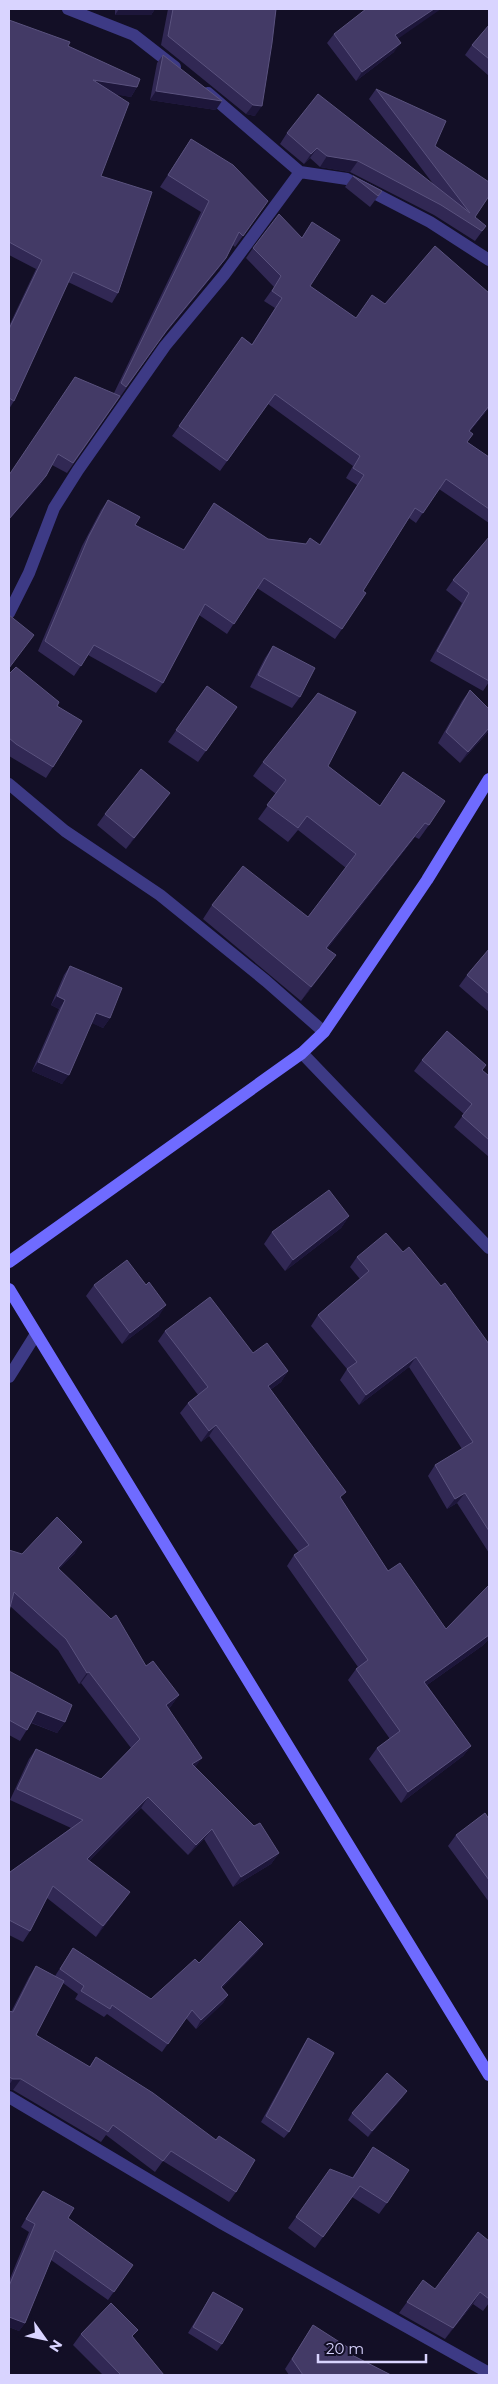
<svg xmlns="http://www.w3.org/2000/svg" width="498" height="2384" font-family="Montserrat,sans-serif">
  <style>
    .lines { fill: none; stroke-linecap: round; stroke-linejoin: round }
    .street { stroke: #3d3a85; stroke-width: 12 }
    .secondary { stroke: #6f6bff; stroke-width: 12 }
    .wall { fill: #312854 }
    .shaded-wall { fill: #1d163a }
    .building { fill: #433a66; stroke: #5a527e }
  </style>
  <rect width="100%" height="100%" fill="#130f26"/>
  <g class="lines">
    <!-- street -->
    <path class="street" d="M68,9L134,35L175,67
      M208,93L300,172L347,179L430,222L489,260
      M9,613L29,573L54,508L78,470L165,346L224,275L300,172
      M9,784L65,831L160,895L266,981L324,1032
      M302,1053L489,1248
      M9,1377L36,1334
      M9,2097L223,2224L489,2373"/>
    <!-- secondary -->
    <path class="secondary" d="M9,1262L302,1053L324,1032L427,880L489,779
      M9,1289L489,2075"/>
  </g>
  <!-- wall -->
  <path class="wall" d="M115,9H155L151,15H115Z
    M168,9H276L255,116L246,114L161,45Z
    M9,20L68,46L137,87L131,97L116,94L101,176L118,293L112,303L68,282L14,401L9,409V326L36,269L9,255Z
    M489,25V76L465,55L472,45Z
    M334,34L398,38L394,52L356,81L327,43Z
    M163,55L216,110L150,100L157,63Z
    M376,89L435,146L475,217L486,226L475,241L434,215L350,172L320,167L310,158L304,164L280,144L287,133L434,185L369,99Z
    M191,139L260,212L235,247L233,245L226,258L218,269L159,341L67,473L52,465L40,485L9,475L114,393L201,212L160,187Z
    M353,176L382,191L370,207L345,187Z
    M312,222L310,286L356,318L385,304L489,293V408L470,431L467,442L489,457V523L439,489L416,523L409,518L363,591L342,629L335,639L257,588L227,634L199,615L163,683L156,693L88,655L74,676L38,651L82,546L101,510L108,500L135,525L183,550L214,503L268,539L306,544L319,545L357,485L346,478L353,466L268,404L220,471L172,436L242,337L252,344L275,308L264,301L274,287L246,258L253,248L302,238Z
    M489,537V682L483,691L430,661L462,603L446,590L453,580Z
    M273,646L300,697L292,708L250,687L265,658Z
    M9,674L57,706L53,767L46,778L9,756Z
    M207,686L237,707L198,762L168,742Z
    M470,690L489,709V731L460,763L438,743L462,701Z
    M263,762L328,766L380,806L403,772L429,825L419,839L415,837L327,949L326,969L301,1001L203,919L212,905L308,917L346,868L298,830L288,842L258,819L276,794L253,776Z
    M162,804L126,849L97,825L105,814Z
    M489,949V1012L459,986L467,975Z
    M70,966L110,1018L103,1028L91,1022L62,1084L32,1071L59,1009L51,1005L64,975Z
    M422,1060L486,1065L482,1070L489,1076V1157L454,1127L464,1114L414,1071Z
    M349,1216L341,1228L285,1271L264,1244L272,1232Z
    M403,1252L489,1344V1553L457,1503L447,1509L428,1476L435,1465L462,1449L409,1367L359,1405L340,1380L347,1369L311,1326L318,1315L360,1279L350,1267L357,1257Z
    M94,1285L159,1316L122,1344L86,1296Z
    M165,1331L253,1353L288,1371L281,1382L270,1390L388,1571L446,1629L489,1585V1639L482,1646L427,1685L471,1746L463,1756L401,1803L369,1759L377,1748L390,1739L348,1680L356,1669L358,1667L287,1566L294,1555L299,1552L209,1436L201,1442L180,1413L188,1403L198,1395L158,1341Z
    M75,1553L59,1569L146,1666L179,1695L171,1706L169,1708L195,1767L279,1853L271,1864L233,1887L204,1839L188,1855L141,1808L89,1861L130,1892L96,1937L47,1898L30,1931L23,1942L9,1935V1873L71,1828L10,1800L29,1759L36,1749L101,1779L131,1748L81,1683L79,1684L58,1650L10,1606L22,1554Z
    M9,1671L65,1722L57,1733L31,1723L20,1741L9,1735Z
    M489,1819V1902L448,1846L456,1835Z
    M263,1944L257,1952L222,1988L228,1995L223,2003L196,2029L186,2018L162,2052L107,2014L104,2017L75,1999L78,1994L63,1983L36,2035L89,2067L96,2057L236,2192L229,2202L163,2161L155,2172L106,2135L101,2142L13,2090H9V2011L11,2012L29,1977L36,1966L55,1976L73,1948L151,1999L199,1963Z
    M308,2038L289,2132L284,2138L261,2122L304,2044Z
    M403,2097L368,2137L348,2120L352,2113Z
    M373,2147L387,2203L379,2214L352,2197L315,2248L288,2228L296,2217L352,2178Z
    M43,2191L68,2218L133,2265L108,2300L51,2260L25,2323L19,2331L9,2327V2281L29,2232L21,2227L37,2199Z
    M489,2241V2303L483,2311L473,2304L445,2339L399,2313L407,2302L435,2289Z
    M213,2292L222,2344L217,2351L188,2333Z
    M313,2325L350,2354L391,2375H289L285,2369Z
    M81,2334L133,2337L164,2375H103L73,2345Z"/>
  <!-- shaded-wall -->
  <path class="shaded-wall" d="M119,9H155L151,15H115Z
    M434,9H441L389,45L395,35Z
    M401,43L394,52L356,81L362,72Z
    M93,80L137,87L131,97L87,90Z
    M156,91L222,101L216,110L150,100Z
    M253,105L262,106L255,116L246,114Z
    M317,148L310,158L304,164L311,154Z
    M327,156L358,161L350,172L320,167Z
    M226,258L218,269L159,341L167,330Z
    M489,406V408L462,441L469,431Z
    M46,476L40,485L9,520V519Z
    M489,728V731L460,763L468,752Z
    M170,793L162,804L126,849L134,838Z
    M425,823L415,837L317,962L326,948Z
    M336,955L326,969L301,1001L311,987Z
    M57,996L65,1000L59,1009L51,1005Z
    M96,1013L110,1018L103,1028L89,1022Z
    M38,1062L69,1075L62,1084L32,1071Z
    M349,1216L341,1228L285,1271L293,1260Z
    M166,1305L159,1316L122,1344L130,1333Z
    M416,1357L409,1367L359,1405L366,1395Z
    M288,1371L281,1382L260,1397L268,1386Z
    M216,1425L209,1436L201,1442L209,1431Z
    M465,1493L457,1503L447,1509L455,1499Z
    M82,1542L75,1553L50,1579L58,1568Z
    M489,1635V1639L482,1646L417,1692L424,1682Z
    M89,1672L81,1683L79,1684L87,1673Z
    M179,1695L171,1706L159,1716L166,1705Z
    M37,1711L65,1722L57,1733L30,1722Z
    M471,1746L463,1756L401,1803L408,1792Z
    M202,1758L194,1769L192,1764Z
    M148,1797L141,1808L80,1870L87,1859Z
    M212,1829L204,1839L188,1855L196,1845Z
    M279,1853L271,1864L233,1887L241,1877Z
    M130,1892L122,1903L96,1937L103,1926Z
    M263,1944L257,1952L215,1995L221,1987Z
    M228,1995L223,2003L196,2029L201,2020Z
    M13,2079H21L13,2090H9V2085Z
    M407,2091L403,2097L368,2137L372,2131Z
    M480,2292L473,2304L445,2339L453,2328Z
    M9,2317L25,2323L19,2331L9,2327Z"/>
  <!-- building -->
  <path class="building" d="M173,9H276L272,43L262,106L253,105L168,36Z
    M366,9H434L395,35L401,43L362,72L334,34Z
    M9,20L70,42L68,46L140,79L137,87L93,80L129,103L101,176L152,192L118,293L73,272L14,401L9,398V328V329L42,260L9,242Z
    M489,25V59L472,45Z
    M163,55L222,101L156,91Z
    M376,89L446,121L435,146L489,182V196L475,217L486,226L482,231L441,205L358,161L327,156L317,148L311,154L287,133L318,94L470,213Z
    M191,139L233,165L268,201L243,236L239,232L226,258L167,330L126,387L121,383L209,201L168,175Z
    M353,176L382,191L378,196Z
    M279,214L302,238L312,222L340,240L310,286L356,318L372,295L385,304L435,246L489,293V406L469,431L473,434L467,442L489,457V509L446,479L423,513L415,508L363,591L366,593L342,629L264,578L234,624L205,604L163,683L94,645L81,666L45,641L89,536L108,500L140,517L135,525L184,550L214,503L268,539L306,544L310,538L320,545L364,475L353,468L360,456L275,394L227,461L179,426L242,337L252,345L282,298L272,291L281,276L253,248Z
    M75,377L120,396L73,463L58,454L46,476L9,519V475Z
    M489,537V681L437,651L469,593L453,580Z
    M9,615L34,635L9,668Z
    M273,646L315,668L300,697L258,675Z
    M16,667L59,702L57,706L82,721L53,767L16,744L9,738V674Z
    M207,686L237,707L206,751L176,730Z
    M470,690L489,709V728L468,752L446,732Z
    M318,693L356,712L328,766L380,806L403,772L445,801L429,825L425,823L326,948L336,955L311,987L212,905L243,866L308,917L356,854L307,816L298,828L267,805L286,780L263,762Z
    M141,769L170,793L134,838L105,814Z
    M489,949V994L467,975Z
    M70,966L122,988L110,1018L96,1013L69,1075L38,1062L65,1000L57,996Z
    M447,1031L486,1065L482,1070L489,1076V1140L462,1116L472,1104L422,1060Z
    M329,1190L349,1216L293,1260L272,1232Z
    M386,1233L403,1252L409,1247L441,1286L445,1283L489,1344V1531L465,1493L455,1499L435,1465L473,1442L416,1357L366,1395L347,1369L357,1362L318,1315L369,1271L357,1257Z
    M127,1260L146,1285L149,1282L166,1305L130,1333L94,1285Z
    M210,1297L253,1353L267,1343L288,1371L268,1386L346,1492L340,1497L388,1571L400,1563L446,1629L489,1585V1635L424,1682L471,1746L408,1792L377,1748L400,1731L356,1669L368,1660L294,1555L309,1545L216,1425L209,1431L188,1403L208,1387L165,1331Z
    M57,1517L82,1542L58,1568L111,1619L116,1615L146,1666L153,1661L179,1695L166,1705L202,1758L192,1764L254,1826L260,1823L279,1853L241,1877L212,1829L196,1845L148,1797L87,1859L130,1892L103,1926L53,1886L30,1931L9,1920V1874L10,1872L83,1820L17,1789L36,1749L101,1779L140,1739L89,1672L87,1673L66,1639L14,1592L9,1611V1550L22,1554Z
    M9,1671L72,1705L65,1722L37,1711L27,1730L9,1720Z
    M485,1813L489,1819V1880L456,1835Z
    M240,1921L263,1944L221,1987L228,1995L201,2020L192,2010L168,2044L112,2005L110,2009L81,1991L84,1986L60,1969L73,1948L151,1999L195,1959L199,1963Z
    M36,1966L64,1981L36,2035L90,2067L96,2057L153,2093L216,2140L219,2136L255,2160L236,2192L171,2151L163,2161L113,2125L108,2132L21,2079H13L9,2077V2011L13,2012Z
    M308,2038L334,2053L289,2132L266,2116Z
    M387,2073L407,2091L372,2131L352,2113Z
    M373,2147L409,2170L387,2203L360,2186L323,2237L296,2217L330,2169L353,2178Z
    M43,2191L74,2208L68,2218L133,2265L114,2292L55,2250L25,2323L9,2317V2286L35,2224L26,2219Z
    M478,2232L489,2241V2299L480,2292L453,2328L407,2302L423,2280L435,2289Z
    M213,2292L243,2309L222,2344L193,2327Z
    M111,2303L138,2330L132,2336L164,2375H121L81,2334Z
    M313,2325L352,2350L350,2354L391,2375H303L292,2359Z"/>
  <!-- border -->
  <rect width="498" height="2384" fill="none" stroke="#d9d4ff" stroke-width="20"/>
  <!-- north arrow -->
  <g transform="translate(45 2339) rotate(123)" stroke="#130f26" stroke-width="4" paint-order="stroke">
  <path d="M0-4L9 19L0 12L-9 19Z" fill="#d9d4ff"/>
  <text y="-8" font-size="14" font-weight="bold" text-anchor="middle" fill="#d9d4ff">N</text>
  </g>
  <!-- scale -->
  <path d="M318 2354v8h108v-8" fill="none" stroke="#d9d4ff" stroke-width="2.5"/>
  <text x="326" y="2354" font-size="15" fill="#d9d4ff" stroke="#130f26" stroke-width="4" paint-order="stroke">20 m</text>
</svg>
